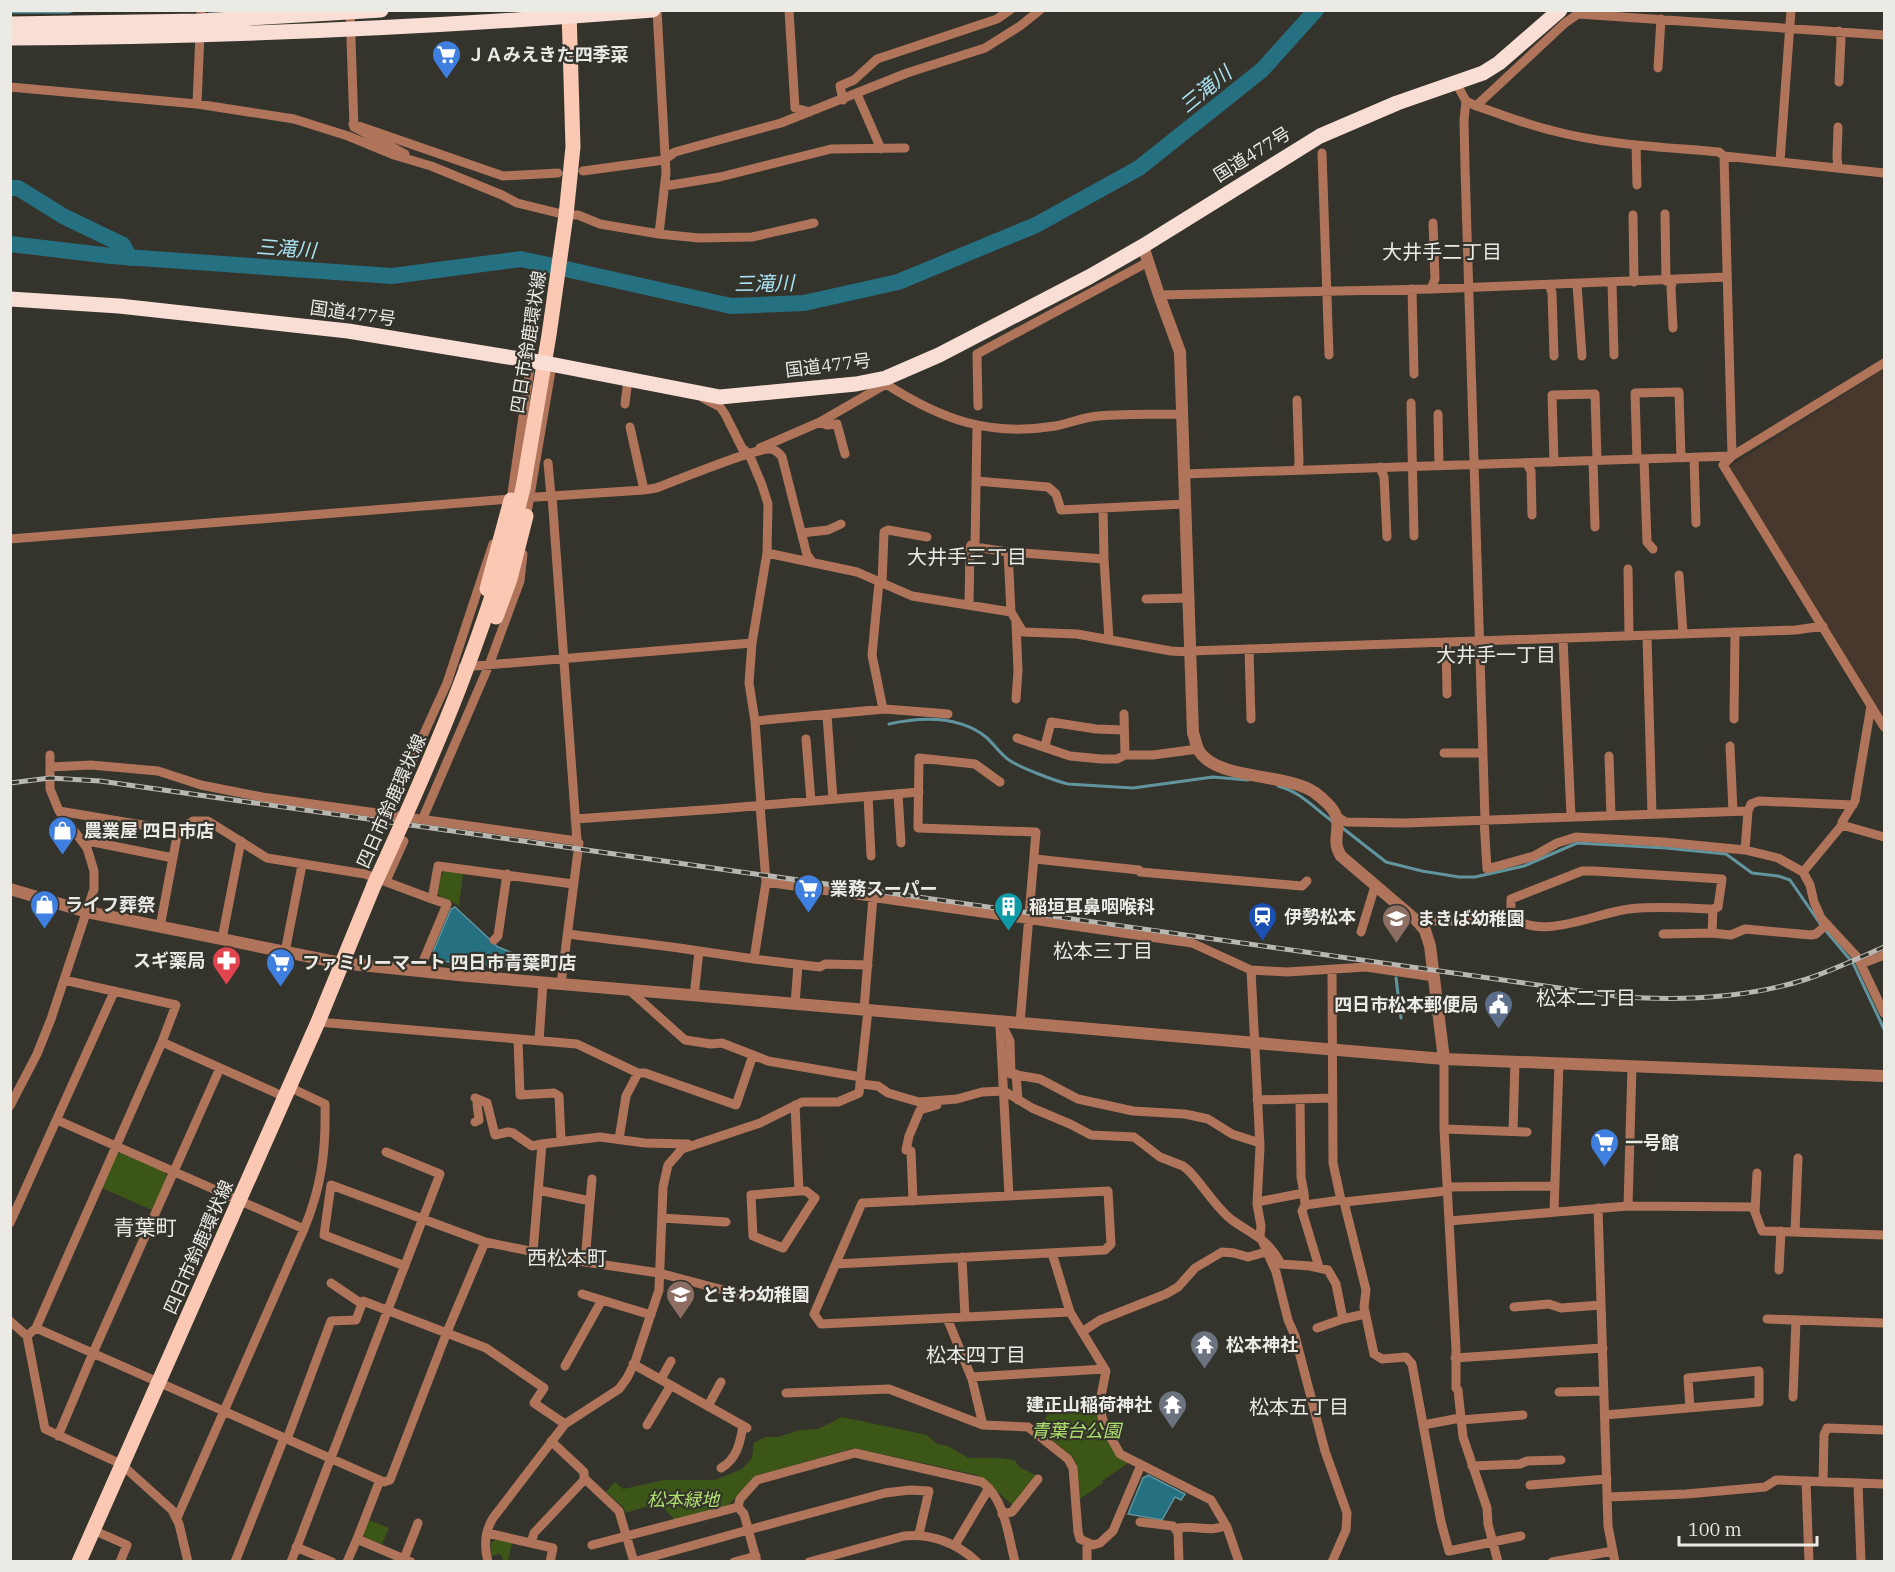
<svg xmlns="http://www.w3.org/2000/svg" width="1895" height="1572" font-family="'IBM Plex Serif','Noto Sans JP',serif">
  <style>
    .industrial { fill: #48372d }
    .green { fill: #3c5617 }
    .water { fill: #257081; stroke: #60959f; stroke-width: 1.5 }
    .lines { fill: none; stroke-linecap: round; stroke-linejoin: round }
    .stream { stroke: #60959f; stroke-width: 3 }
    .river { stroke: #257081; stroke-width: 16 }
    .minor { stroke: #af745a; stroke-width: 9 }
    .tertiary { stroke: #af745a; stroke-width: 12 }
    .primary { stroke: #fac8b3; stroke-width: 15 }
    .trunk { stroke: #f8ded4; stroke-width: 15 }
    .rail-casing { stroke: #b8b7b1; stroke-width: 5 }
    .rail { stroke: #35342c; stroke-width: 3; stroke-dasharray: 9; stroke-linecap: butt }
    .primary-bridge { stroke: #fac8b3; stroke-width: 15 }
    .labels { text-anchor: middle; dominant-baseline: central; stroke-width: 4.5; stroke-linejoin: round; paint-order: stroke }
    .poi-label { font-size: 18px; font-weight: bold; fill: #ebeae5; stroke: #35342c; text-anchor: start }
    .street-label { font-size: 18px; fill: #ebeae5; stroke: #35342c }
    .park-label { font-size: 18px; font-style: italic; fill: #aee16c; stroke: #35342c }
    .water-label { font-size: 20px; font-style: italic; fill: #aae4f4; stroke: #35342c }
    .neighbourhood-label { font-size: 20px; fill: #ebeae5; stroke: #35342c }
    .quarter-label { font-size: 21px; fill: #ebeae5; stroke: #35342c }
  </style>
  <rect width="100%" height="100%" fill="#35342c"/>
  <!-- industrial -->
  <path class="industrial" d="M1884,369V719L1729,467Z"/>
  <!-- green -->
  <path class="green" d="M445,871L463,874L459,906C453,900 442,900 437,893L441,875Z
    M120,1153L165,1172L167,1177L152,1210L102,1188L117,1154Z
    M1079,1406L1097,1415L1118,1458L1128,1463L1102,1481L1103,1483L1080,1499L1077,1465L1073,1457L1040,1430L1050,1408Z
    M842,1417L927,1435L937,1444L948,1446L968,1458H997L1015,1460L1019,1467L1035,1475L1013,1505C1000,1496 992,1483 977,1475L854,1448L759,1475L751,1480L729,1505L675,1520L659,1503L625,1513L624,1508L606,1492L615,1482L623,1489L664,1480H715L742,1469L752,1458L754,1443L765,1437H778L800,1430L818,1429Z
    M369,1520L389,1528L382,1544L366,1538L363,1533Z
    M496,1539L512,1543L508,1561H504L500,1554L491,1556V1543Z"/>
  <!-- water -->
  <path class="water" d="M455,907L498,947L537,963L535,968L438,961L433,952L451,909Z
    M1148,1475L1185,1494L1181,1500L1175,1497L1162,1520L1128,1514L1143,1478Z"/>
  <g class="lines">
    <!-- stream -->
    <path class="stream" d="M209,11L245,10
      M10,12H68L75,10
      M889,724C921,717 959,716 986,737C994,744 1000,754 1009,760C1019,767 1055,781 1068,784L1133,788L1213,777L1248,780
      M1278,786C1301,792 1314,808 1332,821
      M1340,826L1386,862L1422,871L1459,877H1475L1524,866L1577,843L1666,848L1726,854L1752,873L1778,876L1790,880L1821,925L1853,963L1884,1029
      M1396,978L1401,1018"/>
    <!-- river -->
    <path class="river" d="M10,188H18L63,216L123,245L130,258
      M10,244L111,256L392,276L521,259L731,306L804,303L898,282L1036,225L1139,168L1262,70L1316,10"/>
    <!-- minor -->
    <path class="minor" d="M350,10L354,127L405,154
      M657,10L666,173L659,234
      M789,10L795,108L810,112
      M1658,68L1661,19
      M1839,82L1841,39L1839,31
      M1456,83L1466,101L1476,106C1501,114 1525,124 1550,130C1605,145 1663,147 1719,152L1724,156L1884,173
      M10,87L197,104L294,119L348,136L394,155L431,166L502,195L517,203L566,215H578L600,224L659,234L699,238L752,237L814,223
      M857,94L881,149
      M843,100L840,86L854,80L877,59L997,19L1010,10
      M1466,101L1464,120L1465,167L1485,820
      M197,104L201,10
      M1476,106L1565,23L1578,14L1884,35
      M353,124L503,176L558,173
      M1636,145L1637,185
      M1322,153L1329,355
      M1724,156L1732,456
      M1780,161L1791,10
      M1838,167L1837,157L1838,127
      M583,171L664,160L675,152L781,123L907,73L985,48L1020,26L1040,10
      M665,186L720,177L831,149L905,148
      M1665,214L1666,281
      M1633,215L1634,282
      M1612,283L1614,355
      M1549,284L1552,293L1554,356
      M1577,284L1582,356
      M1412,289L1414,374
      M1431,289L1435,279L1433,223
      M1159,295L1431,289L1727,277
      M1673,328L1671,287L1673,280
      M1884,363L1732,456L1723,465L1884,727
      M886,384C940,419 989,437 1055,426C1067,424 1078,419 1091,417C1120,413 1152,415 1182,414
      M703,398L720,407L725,414L742,448L749,454L762,485L768,504L767,553L752,643L749,683L755,721L761,805
      M1297,400L1299,462L1298,470
      M1411,403L1414,536
      M625,404L628,379
      M978,406L977,354L1148,262
      M1438,414L1439,466
      M820,422L827,425L837,424L845,454
      M977,426L975,547L1008,552L1104,559L1109,640
      M630,427L644,490
      M760,448L820,422L886,384
      M1694,457L1696,523
      M1637,459L1635,393L1679,392L1681,458
      M1644,459L1647,542L1653,549
      M1593,460L1595,527
      M1554,462L1552,395L1595,394L1597,460
      M548,463L551,496
      M1527,464L1531,471L1532,515
      M1380,467L1384,477L1387,537
      M1184,474L1732,456
      M976,481L1048,487L1056,494L1061,510L1185,504
      M552,496L577,841L579,843L561,984
      M511,500L531,361
      M1103,508L1104,559
      M526,519L552,365
      M802,533L828,530L841,524
      M10,539L536,497L644,490L656,488C675,481 757,447 771,449C776,450 779,453 782,457L807,555L813,563
      M1008,552L1011,612
      M767,553L857,572L912,596L1011,612L1023,632L1077,634L1171,651L1190,652
      M1628,569L1629,636
      M1679,575L1683,633
      M879,582L872,655L883,709
      M882,584L884,532L888,530L927,537
      M1146,599L1188,598
      M969,604L970,548L971,545L975,547
      M1647,636L1652,814
      M1563,639L1571,816
      M1446,642L1447,694
      M1249,649L1251,719
      M1190,651L1796,630L1823,626
      M463,667L752,643
      M1016,699L1018,671L1016,622
      M1124,714L1125,755
      M827,715L833,799
      M1734,719L1735,632
      M755,721L885,709L948,714
      M1017,738L1070,756L1101,759H1117L1125,755H1153L1198,749
      M806,739L811,801
      M1045,746L1051,722L1096,729L1124,730
      M1730,746L1733,811
      M1444,753H1483
      M1609,756L1611,815
      M51,767L91,765L158,771L201,785L262,797L577,841
      M1000,782L975,764L919,758L918,828L1036,832L1020,1023
      M898,794L901,843
      M868,796L871,856
      M760,805L766,882
      M59,811L178,831
      M1748,811L1751,804L1759,801L1853,805
      M387,815L447,683L493,544
      M1336,816L1346,822L1404,823L1748,811L1745,850L1778,858L1803,872L1810,885L1814,902L1821,918L1858,958L1884,1013
      M575,819L718,809L919,792
      M422,820L489,665L520,581L523,554
      M1484,820L1487,869L1534,856L1557,843L1576,837L1663,842L1745,850
      M1842,825L1884,837
      M83,840L173,858
      M1035,859L1139,870L1140,872L1302,886L1307,881
      M1803,872L1842,825V822L1855,801L1871,706
      M386,881L404,841
      M1511,916V899L1582,871H1594L1722,879L1718,907L1713,909L1712,933L1731,935L1745,929L1811,935L1816,934L1827,924
      M1417,921H1457L1511,916C1541,942 1595,913 1629,909C1657,906 1685,908 1713,909
      M160,927L178,831L193,821H208L267,858L365,874L432,899L438,866L573,884
      M1361,932L1375,886
      M568,934C612,940 656,944 699,951
      M1663,934L1712,933
      M222,939L241,841
      M494,940L498,936L507,874
      M285,952L302,865
      M754,959L820,967L825,964L868,965
      M1861,964L1884,955
      M1251,970L1260,1147L1257,1204L1261,1226L1260,1236L1276,1272L1288,1320L1295,1336L1325,1451L1347,1513L1346,1530L1332,1562
      M419,971L447,904L432,899
      M1332,971L1333,1163L1341,1200L1344,1202L1366,1290L1364,1307L1374,1354L1382,1359L1406,1357L1412,1364L1441,1522L1449,1551L1521,1536
      M628,989L685,1040L711,1044L722,1043L768,1061L861,1077
      M694,996L699,951L754,959L766,882L1192,943L1251,970L1287,972L1366,967L1434,977
      M795,1004L798,965
      M864,1009L873,897
      M1000,1021L1010,1041L1011,1074L1040,1079L1078,1099L1133,1111L1185,1114L1208,1119L1232,1134L1260,1143
      M318,1022L577,1044L638,1073H645L736,1105L753,1055
      M1000,1026L1009,1196
      M518,1039L520,1095L554,1093L559,1096L561,1140
      M539,1041L543,982
      M162,1042L285,1097
      M1444,1059V1129L1456,1349V1388L1458,1390L1463,1437L1487,1508L1488,1524L1498,1562
      M1016,1074L1018,1100
      M861,1084L878,1086L888,1093L919,1102L957,1099L982,1092L1004,1091L1032,1108L1070,1124L1091,1135L1134,1137L1160,1157L1183,1166L1188,1170C1203,1185 1216,1208 1232,1220C1253,1235 1268,1239 1281,1264L1310,1266L1328,1270L1336,1284L1343,1319
      M475,1098L487,1103L495,1135L508,1132L513,1133L532,1146L542,1144
      M1300,1099L1301,1177L1304,1193
      M1257,1100L1333,1098
      M795,1105L799,1191L751,1195L753,1236L783,1248L815,1198L806,1191H799
      M10,1106L37,1054L51,1019L94,889V871L87,848L59,811L50,789V755
      M57,1120L304,1229
      M475,1122L479,1120L477,1104L479,1101
      M1444,1129L1527,1132
      M1513,1131L1515,1062
      M619,1139L626,1096L638,1073
      M906,1150L909,1136L920,1110L937,1105
      M911,1151L913,1201
      M1447,1187L1555,1186
      M538,1190L590,1201L585,1262
      M590,1201L592,1179
      M1257,1202L1304,1193L1305,1205L1341,1200
      M1344,1202L1447,1191
      M1305,1205L1302,1211L1319,1267
      M1628,1206L1632,1066
      M1598,1208L1608,1526L1615,1562
      M1554,1212L1559,1063
      M1755,1212L1757,1173
      M662,1218L726,1222
      M1449,1221L1628,1206L1753,1207L1762,1231L1884,1235
      M10,1223L114,992
      M1795,1232L1798,1158
      M533,1252L542,1144L600,1137L645,1143L688,1144
      M1052,1253L1070,1312
      M962,1257L965,1317
      M836,1264L1105,1250L1111,1244L1108,1191L862,1203L814,1314L821,1324L1070,1312L1106,1371L1099,1406L1105,1427L1120,1454L1211,1500L1227,1527L1239,1562
      M405,1266L324,1235L331,1185L485,1242L585,1262L659,1273L746,1296
      M1779,1270L1781,1231
      M331,1283L362,1304
      M582,1294L651,1315
      M1514,1307L1549,1304L1561,1308L1601,1305
      M947,1318L972,1379L983,1425
      M1767,1319L1884,1323
      M10,1321L27,1336L45,1429L121,1464L172,1510L179,1524L188,1562
      M36,1328L384,1482L390,1480L447,1332L485,1242
      M1317,1328L1343,1319L1365,1314
      M1082,1332L1100,1320L1166,1294L1178,1287L1195,1268L1222,1252L1234,1253L1248,1257L1266,1252
      M27,1336L36,1328L162,1042L176,1005L64,980
      M1455,1358L1603,1348
      M633,1364L747,1428
      M565,1366L602,1300
      M971,1377L1105,1369
      M661,1379L671,1361
      M1559,1392L1604,1391
      M786,1393L889,1389L983,1425L1028,1427L1068,1459L1073,1468L1078,1532L1080,1539L1093,1545L1100,1543L1113,1531L1141,1465
      M1793,1397L1796,1320
      M708,1406L721,1382
      M1605,1415L1759,1402V1371L1688,1378L1690,1408
      M1461,1420L1523,1415
      M647,1425L671,1385
      M1423,1425L1460,1418
      M58,1436L93,1353L220,1068
      M287,1439L331,1321L356,1320L363,1301L486,1348L544,1388L534,1403L565,1424
      M551,1441L584,1472V1478L619,1511L634,1562
      M1472,1466L1520,1464L1527,1461L1561,1460
      M721,1468C737,1459 740,1443 743,1426
      M1806,1481L1809,1562
      M1823,1482L1824,1435L1827,1428L1884,1430
      M1858,1483L1861,1562
      M1530,1485L1607,1479
      M1607,1497L1686,1494L1765,1487L1776,1480L1884,1484
      M738,1507L744,1514L757,1562
      M1002,1514L1012,1512L1038,1479
      M177,1518L304,1229C322,1186 326,1150 325,1104L289,1087
      M1140,1522L1173,1526L1178,1533L1179,1562
      M1175,1529C1191,1523 1211,1534 1226,1525
      M93,1530L127,1545L120,1562
      M748,1530L885,1493L910,1490L929,1491L919,1534
      M487,1533L553,1548L550,1562
      M357,1539L380,1480
      M531,1543L534,1533L585,1479
      M592,1545L738,1507L740,1499L757,1480L855,1453L982,1482C1005,1499 1008,1535 1015,1562
      M955,1545L989,1488
      M296,1547L332,1562
      M404,1559L418,1523
      M235,1562L284,1438
      M291,1562L440,1174L386,1152
      M347,1562L357,1539L411,1562
      M488,1562C484,1547 485,1531 493,1518L565,1424L619,1389L627,1378L635,1362L659,1290L663,1187L668,1165L682,1149L760,1123L802,1102H838L859,1093L868,1010
      M633,1562L748,1530
      M734,1562L756,1556
      M809,1562L904,1536C931,1533 957,1543 977,1562
      M1087,1562V1544
      M1552,1562L1613,1551"/>
    <!-- tertiary -->
    <path class="tertiary" d="M1143,246L1159,295L1180,352L1193,733C1195,738 1196,746 1199,751C1217,780 1285,773 1314,792C1321,797 1334,808 1336,816C1341,831 1331,841 1341,856L1417,921L1425,930L1430,946L1444,1059
      M10,889L87,912L341,963L468,976L1444,1059L1884,1076"/>
    <!-- primary -->
    <path class="primary" d="M523,488L549,335L566,215L573,147L569,10
      M487,589L511,500
      M496,617L510,579L526,516
      M79,1562L318,1022L374,885"/>
    <!-- trunk -->
    <path class="trunk" d="M10,24L201,21L381,10
      M10,38C225,37 439,27 653,10
      M10,299L119,306L348,331L545,363L720,397L856,384L886,378L939,355L1089,277L1143,246L1320,136L1397,103L1483,73L1499,63L1560,10"/>
    <defs>
      <path id="rail" d="M10,783L50,778L100,781L1623,997C1685,1001 1748,998 1807,979C1833,970 1859,958 1884,947"/>
    </defs>
    <!-- rail casing -->
    <use href="#rail" class="rail-casing"/>
    <!-- rail -->
    <use href="#rail" class="rail"/>
    <!-- primary-bridge -->
    <path class="primary-bridge" d="M374,885C434,755 489,628 523,488"/>
  </g>
  <!-- icons -->
  <defs>
    <symbol id="supermarket-pin" viewBox="-11 -11 22 30"><path d="M0 17L-7.5 6A9.5 9.5 0 1 1 7.5 6Z" fill="#3f7fe0" stroke="#35342c"/><path d="M-6-5.5h2.5l.6 2H6L4.5 2H-2.5L-4.4-4H-6ZM-1.5 3.2a1.3 1.3 0 1 0 .1 0ZM3 3.2a1.3 1.3 0 1 0 .1 0Z" fill="#fff"/></symbol>
    <symbol id="shop-pin" viewBox="-11 -11 22 30"><path d="M0 17L-7.5 6A9.5 9.5 0 1 1 7.5 6Z" fill="#3f7fe0" stroke="#35342c"/><path d="M-5-2.5h2.3a2.7 3.5 0 0 1 5.4 0H5L5.5 6h-11ZM-1.5-2.5h3a1.5 2.3 0 0 0-3 0Z" fill="#fff"/></symbol>
    <symbol id="building-pin" viewBox="-11 -11 22 30"><path d="M0 17L-7.5 6A9.5 9.5 0 1 1 7.5 6Z" fill="#0f9aa8" stroke="#35342c"/><path d="M-4-6H4V6H1V3H-1V6H-4ZM-2.5-4.3h1.7v1.8h-1.7ZM.8-4.3h1.7v1.8H.8ZM-2.5-1h1.7V.8h-1.7ZM.8-1h1.7V.8H.8Z" fill="#fff"/></symbol>
    <symbol id="station-pin" viewBox="-11 -11 22 30"><path d="M0 17L-7.5 6A9.5 9.5 0 1 1 7.5 6Z" fill="#1a4fb4" stroke="#35342c"/><path d="M-3-6H3Q5-6 5-4V2Q5 4 3 4L4.5 6H3L1.5 4h-3L-3 6H-4.5L-3 4Q-5 4-5 2V-4Q-5-6-3-6ZM-3.5-4v3h7v-3ZM-3.5 1v1.5H-2V1ZM2 1v1.5H3.5V1Z" fill="#fff"/></symbol>
    <symbol id="school-pin" viewBox="-11 -11 22 30"><path d="M0 17L-7.5 6A9.5 9.5 0 1 1 7.5 6Z" fill="#8d6e63" stroke="#35342c"/><path d="M0-5L7-2L0 1L-7-2ZM-4 1L0 2.5L4 1V4Q0 6-4 4Z" fill="#fff"/></symbol>
    <symbol id="pharmacy-pin" viewBox="-11 -11 22 30"><path d="M0 17L-7.5 6A9.5 9.5 0 1 1 7.5 6Z" fill="#e0444e" stroke="#35342c"/><path d="M-2-6h4v4h4v4h-4v4h-4v-4h-4v-4h4Z" fill="#fff"/></symbol>
    <symbol id="civic-pin" viewBox="-11 -11 22 30"><path d="M0 17L-7.5 6A9.5 9.5 0 1 1 7.5 6Z" fill="#5c6f8a" stroke="#35342c"/><path d="M-.6-6.5H3V-4.5H.6V-3L4-1V1h2V6H-6V1h2V-1L-.6-3ZM-1.2 2.5V6h2.4V2.5Z" fill="#fff"/></symbol>
    <symbol id="temple-pin" viewBox="-11 -11 22 30"><path d="M0 17L-7.5 6A9.5 9.5 0 1 1 7.5 6Z" fill="#6b7280" stroke="#35342c"/><path d="M0-6L5-2H3V0L6.5 2.5H4V6H1.5V3h-3V6H-4V2.5H-6.5L-3 0V-2H-5Z" fill="#fff"/></symbol>
  </defs>
  <g fill-rule="evenodd">
    <use href="#supermarket-pin" x="430" y="38" width="33" height="45"/>
    <use href="#shop-pin" x="46" y="814" width="33" height="45"/>
    <use href="#supermarket-pin" x="792" y="872" width="33" height="45"/>
    <use href="#shop-pin" x="28" y="888" width="33" height="45"/>
    <use href="#building-pin" x="992" y="890" width="33" height="45"/>
    <use href="#station-pin" x="1246" y="900" width="33" height="45"/>
    <use href="#school-pin" x="1380" y="902" width="33" height="45"/>
    <use href="#pharmacy-pin" x="210" y="944" width="33" height="45"/>
    <use href="#supermarket-pin" x="264" y="946" width="33" height="45"/>
    <use href="#civic-pin" x="1482" y="988" width="33" height="45"/>
    <use href="#supermarket-pin" x="1588" y="1126" width="33" height="45"/>
    <use href="#school-pin" x="664" y="1278" width="33" height="45"/>
    <use href="#temple-pin" x="1188" y="1328" width="33" height="45"/>
    <use href="#temple-pin" x="1156" y="1388" width="33" height="45"/>
  </g>
  <g class="labels">
    <!-- poi labels -->
    <g class="poi-label">
      <text x="467" y="54">ＪＡみえきた四季菜</text>
      <text x="84" y="830">農業屋 四日市店</text>
      <text x="830" y="888">業務スーパー</text>
      <text x="65" y="904">ライフ葬祭</text>
      <text x="1029" y="906">稲垣耳鼻咽喉科</text>
      <text x="1284" y="916">伊勢松本</text>
      <text x="1417" y="918">まきば幼稚園</text>
      <text x="205" y="960" text-anchor="end">スギ薬局</text>
      <text x="302" y="962">ファミリーマート 四日市青葉町店</text>
      <text x="1478" y="1004" text-anchor="end">四日市松本郵便局</text>
      <text x="1625" y="1142">一号館</text>
      <text x="702" y="1294">ときわ幼稚園</text>
      <text x="1226" y="1344">松本神社</text>
      <text x="1152" y="1404" text-anchor="end">建正山稲荷神社</text>
    </g>
    <!-- street labels -->
    <g class="street-label">
      <text transform="translate(1252 154) rotate(-32)">国道477号</text>
      <text transform="translate(353 313) rotate(8)">国道477号</text>
      <text transform="translate(528 342) rotate(-81)">四日市鈴鹿環状線</text>
      <text transform="translate(828 365) rotate(-7)">国道477号</text>
      <text transform="translate(391 801) rotate(-66)">四日市鈴鹿環状線</text>
      <text transform="translate(198 1247) rotate(-66)">四日市鈴鹿環状線</text>
    </g>
    <!-- park labels -->
    <g class="park-label">
      <text x="1076" y="1430">青葉台公園</text>
      <text x="683" y="1499">松本緑地</text>
    </g>
    <!-- water labels -->
    <g class="water-label">
      <text transform="translate(1205 89) rotate(-39)">三滝川</text>
      <text transform="translate(286 248) rotate(4)">三滝川</text>
      <text transform="translate(764 283) rotate(-1)">三滝川</text>
    </g>
    <!-- neighbourhood labels -->
    <g class="neighbourhood-label">
      <text x="1442" y="251">大井手二丁目</text>
      <text x="967" y="556">大井手三丁目</text>
      <text x="1496" y="654">大井手一丁目</text>
      <text x="1103" y="950">松本三丁目</text>
      <text x="1586" y="997">松本二丁目</text>
      <text x="567" y="1257">西松本町</text>
      <text x="976" y="1354">松本四丁目</text>
      <text x="1299" y="1406">松本五丁目</text>
    </g>
    <!-- quarter labels -->
    <g class="quarter-label">
      <text x="145" y="1227">青葉町</text>
    </g>
  </g>
  <!-- border -->
  <rect width="1895" height="1572" fill="none" stroke="#ebeae5" stroke-width="24"/>
  <!-- scale -->
  <path d="M1679 1536v9h138v-9" fill="none" stroke="#ebeae5" stroke-width="3"/>
  <text x="1688" y="1536" font-size="18" fill="#ebeae5" stroke="#35342c" stroke-width="4.5" paint-order="stroke">100 m</text>
</svg>
